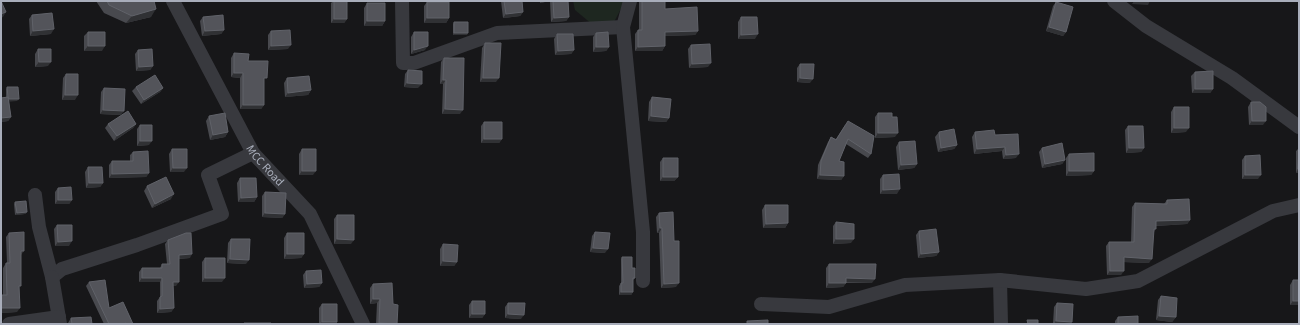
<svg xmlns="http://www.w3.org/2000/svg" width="1300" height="325" font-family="'Source Sans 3',sans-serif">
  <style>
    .green { fill: #1e2720 }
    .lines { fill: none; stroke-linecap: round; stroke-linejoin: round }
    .minor { stroke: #38393e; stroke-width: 14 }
    .wall { fill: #48494e }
    .shaded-wall { fill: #303134 }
    .building { fill: #53545a; stroke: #606269 }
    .labels { text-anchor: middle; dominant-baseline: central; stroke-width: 4; stroke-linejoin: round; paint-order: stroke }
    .street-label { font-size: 12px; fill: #a8adba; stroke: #121214 }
  </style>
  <rect width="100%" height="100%" fill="#171719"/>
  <!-- green -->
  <path class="green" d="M573,1H625L614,22L593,25L575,10Z"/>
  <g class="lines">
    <!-- minor -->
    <g class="minor">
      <path id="s1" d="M173,1L253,153L310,214L363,324"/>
      <path d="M402,1L403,63H414L497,33L623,27"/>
      <path d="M630,1L623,27L643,232V281"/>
      <path d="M1114,1L1146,26L1232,78L1299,127"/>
      <path d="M35,195L39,227L52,277L62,269L137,245L222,214L208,175L253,153"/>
      <path d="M52,277L60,324"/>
      <path d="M1000,280L1001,324"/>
      <path d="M761,304L829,307L905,285L1000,280L1086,289L1138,281L1273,211L1299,205"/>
      <path d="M9,324L59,317"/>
    </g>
  </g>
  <!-- wall -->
  <path class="wall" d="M96,1H154L151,17L126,23L104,13Z
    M333,1H347V19L344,23H331V3Z
    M501,1H522L523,12L520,16L503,18Z
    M540,1H568L569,17L566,21L551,22L550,1L540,3Z
    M639,1H665V9L698,31L695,35L665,36V46L662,51H635V34L638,30H639Z
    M427,2L449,18L446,23H424V6Z
    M1056,2L1066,32L1063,36L1046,31L1053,6Z
    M367,3L385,21L382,26H364V8Z
    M32,15L51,34L30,36L29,19Z
    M203,17L224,30L221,34L202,36L200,21Z
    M741,17L755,39H738V22Z
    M454,22L467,35H453V24Z
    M271,31L288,49L268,50V35Z
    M88,32L102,51H84V36Z
    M414,32L425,50L411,54V37Z
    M596,33L609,47L606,51L593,52V37Z
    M557,34L574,50L571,54L555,55L554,39Z
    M485,43L496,82H480L482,48Z
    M691,45L708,67L689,68L688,49Z
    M38,49L48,66L35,67V54Z
    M138,50L153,66L150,70L136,71L135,54Z
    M234,53L248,61L264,105L261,109H240V78L231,77V58Z
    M444,58L460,114H442L443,84H440L441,62Z
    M800,64L810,83L797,82V68Z
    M408,70L418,88L404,87L405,74Z
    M1195,72L1213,89L1210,93H1192L1191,76Z
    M66,74L75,100H62L63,78Z
    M287,78L311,90L308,95L285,97L284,83Z
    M7,87L17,101H9L11,117L8,121L1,122V98L6,97V89Z
    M136,87L163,88L160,92L141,104L132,91Z
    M104,88L121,115L100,114L101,92Z
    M652,97L669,118L666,122L648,121L649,102Z
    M1251,102L1263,125H1249L1248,107Z
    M1174,107L1186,132L1171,133V112Z
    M878,113L892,117L895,137L875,138V117Z
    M209,116L228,132L225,137L210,140L206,121Z
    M484,122L502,139L499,143H481V126Z
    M108,124H136L133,128L114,141L105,128Z
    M140,125L149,145L137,146V129Z
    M845,125L871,154L868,158L846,144L839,161L844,176L841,180L817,179L818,165L828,142L831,137L836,139Z
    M1128,126L1144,148L1141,152L1126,153L1125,130Z
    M939,132L957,145L954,149L938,152L935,137Z
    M975,132L995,135L1016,158L1003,159L1002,151L974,154L972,137Z
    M899,142L917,164L914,168L898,170L896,147Z
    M1042,148L1065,160L1062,164L1042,168L1039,152Z
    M1299,148V173H1296V151Z
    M172,149L184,172H170L169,154Z
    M302,149L313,175H299V154Z
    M133,152L149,173L146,177L109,178V165L112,161H130V155Z
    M1069,154L1094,171L1091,175L1066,176V158Z
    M1245,156L1258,179H1242V160Z
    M663,158L678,177L674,181H660V162Z
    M88,167L103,183L100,187L86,188L85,172Z
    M883,175L897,194H880V179Z
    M240,178L257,197L254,202H238L237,183Z
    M147,186L171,199L152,208L144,191Z
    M58,188L72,200L69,204H55V192Z
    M265,192L285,214L282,218L262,217V196Z
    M1167,200L1190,220L1187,224L1156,226L1154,232L1149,263L1124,262L1121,275H1107L1106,246L1109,242H1131L1132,207L1135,203L1164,204Z
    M15,202L27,212L25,214L15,215L14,204Z
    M765,205L788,223L785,228H763L762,210Z
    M659,213L674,241L676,287L661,288L659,233H657L656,217Z
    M337,215L351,244H334V219Z
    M836,222L851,243L833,244V226Z
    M57,225L69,246H55L54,229Z
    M919,231L939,252L936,256L918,258L916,235Z
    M595,232L605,253L590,252L592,236Z
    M9,233L21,255L19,289L17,312L1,313V295H3V268L6,263H7L6,237Z
    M287,233L304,254L301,258L284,259V238Z
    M231,239L246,264L227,263L228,243Z
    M168,240L190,258L179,259L176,286H173L174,308L171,312L157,313V301L160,297V282H139V272L142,268H160L162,264H167L165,244Z
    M443,244L457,262L454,266H440V249Z
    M622,257L632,268L635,278L633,280V292L631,295H619V286L621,283V259Z
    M205,258L222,282H202V262Z
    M829,264L872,283H846L843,287L826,288V268Z
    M306,271L322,283L319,287L304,288L303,275Z
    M1293,280L1299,305H1290V285Z
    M89,282L109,308L133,324H104L86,286Z
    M373,284L397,324H376L377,303L370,304V288Z
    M1161,296L1176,317L1172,322L1156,320L1158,300Z
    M472,301L485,314L482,318H469V305Z
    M508,303L521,319L505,318V307Z
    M1057,303L1070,324H1053L1054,307Z
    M322,304L337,322L336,324H319V308Z
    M1118,317L1138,324H1115V321Z
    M71,318L92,324H68V323Z"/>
  <!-- shaded-wall -->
  <path class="shaded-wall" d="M542,1H550L540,3Z
    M1134,1H1150L1148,5L1132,4Z
    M156,9L151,17L126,23L132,16Z
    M6,12L3,17L1,18V14Z
    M523,12L520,16L503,18L506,14Z
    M569,17L566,21L551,22L554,18Z
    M427,18H449L446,23H424Z
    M334,19H347L344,23H331Z
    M367,21H385L382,26H364Z
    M1049,27L1066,32L1063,36L1046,31Z
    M54,29L51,34L30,36L33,31Z
    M224,30L221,34L202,36L205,31Z
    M698,31L695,35L662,36L665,32Z
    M454,33H468L467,35H453Z
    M758,34L755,39H738L741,35Z
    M291,45L288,49L268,50L271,46Z
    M88,46H105L102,51H84Z
    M428,46L425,50L411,54L414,50Z
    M665,46L662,51H635L638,47Z
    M596,47H609L606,51L593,52Z
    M574,50L571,54L555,55L558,51Z
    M39,62H51L48,66L35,67Z
    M711,63L708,67L689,68L692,64Z
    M153,66L150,70L136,71L139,67Z
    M234,73H243L240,78L231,77Z
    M483,78H499L496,82H480Z
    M800,78L813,79L810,83L797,82Z
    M443,80H446L443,84H440Z
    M407,83L422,84L418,88L404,87Z
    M163,88L160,92L141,104L144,100Z
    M1195,89H1213L1210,93H1192Z
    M311,90L308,95L285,97L288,93Z
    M65,95H78L75,100H62Z
    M8,99H19L17,101L6,102Z
    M243,105H264L261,109H240Z
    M445,109L463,110L460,114H442Z
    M103,110L124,111L121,115L100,114Z
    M651,116L669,118L666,122L648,121Z
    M11,117L8,121L1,122V118Z
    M1252,121H1266L1263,125H1249Z
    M136,124L133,128L114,141L117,136Z
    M1174,128H1189L1186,132L1171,133Z
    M228,132L225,137L210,140L213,135Z
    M878,133H898L895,137L875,138Z
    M484,139H502L499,143H481Z
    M140,141H152L149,145L137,146Z
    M957,145L954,149L938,152L941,148Z
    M1005,147L1002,151L974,154L977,149Z
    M1129,148H1144L1141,152L1126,153Z
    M1019,154L1016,158L1003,159L1006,155Z
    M1065,160L1062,164L1042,168L1045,164Z
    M917,164L914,168L898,170L901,165Z
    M173,168H187L184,172H170Z
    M1298,169H1299V173H1296Z
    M302,171H316L313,175H299Z
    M1069,171H1094L1091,175L1066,176Z
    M149,173L146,177L109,178L112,174Z
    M820,175L844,176L841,180L817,179Z
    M1245,175H1261L1258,179H1242Z
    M663,177H678L674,181H660Z
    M89,183H103L100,187L86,188Z
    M900,189L897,194H880L883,190Z
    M174,194L171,199L152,208L155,204Z
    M257,197L254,202H238L241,198Z
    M58,200H72L69,204H55Z
    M27,212L25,214L15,215L17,213Z
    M265,213L285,214L282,218L262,217Z
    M1190,220L1187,224L1153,226L1156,221Z
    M788,223L785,228H763L766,224Z
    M660,228H662L659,233H657Z
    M337,239L354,240L351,244H334Z
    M836,239H854L851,243L833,244Z
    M72,241L69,246H55L58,242Z
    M593,248L608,249L605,253L590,252Z
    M21,251H24L21,255Z
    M939,252L936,256L918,258L921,254Z
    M192,254L190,258L176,259L179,255Z
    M287,254H304L301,258L284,259Z
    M1124,257L1152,259L1149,263L1121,262Z
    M230,259L249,260L246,264L227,263Z
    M443,261L457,262L454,266H440Z
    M1110,271H1124L1121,275H1107Z
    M142,278H162L160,282H139Z
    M205,278H225L222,282H202Z
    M846,278L875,279L872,283L842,282Z
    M173,282H179L176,286H170Z
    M322,283L319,287L304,288L307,284Z
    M679,283L676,287L661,288L664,284Z
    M829,283H846L843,287L826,288Z
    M621,292H633L631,295H619Z
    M373,299H380L377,303L370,304Z
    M1293,301H1299V305H1290Z
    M1,308H20L17,312L1,313Z
    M174,308L171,312L157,313L160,309Z
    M472,314H485L482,318H469Z
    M508,314L524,315L521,319L505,318Z
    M1159,316L1176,317L1172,322L1156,320Z
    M1056,321L1072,322L1070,324H1054Z
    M322,322H337L336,324H321Z
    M379,323L397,324H378Z"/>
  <!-- building -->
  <path class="building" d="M1,1L6,12L1,14Z
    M107,1H154L156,9L132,16L109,5Z
    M334,1H347V19H334Z
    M504,1H522L523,12L506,14Z
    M553,1H568L569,17L554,18Z
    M642,1H665V9L697,7L698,31L665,32V46L638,47V30H642Z
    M427,2H449V18H427Z
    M1056,2L1073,7L1066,32L1049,27Z
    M367,3H385V21H367Z
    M52,13L54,29L33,31L32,15Z
    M223,15L224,30L205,31L203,17Z
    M741,17H757L758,34L741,35Z
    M454,22H468V33H454Z
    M290,30L291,45L271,46V31Z
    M88,32H105V46H88Z
    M414,32H428V46L414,50Z
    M608,32L609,47H596V33Z
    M557,34H573L574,50L558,51Z
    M485,43H501L499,78H483Z
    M710,44L711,63L692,64L691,45Z
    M38,49H51V62H39Z
    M152,49L153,66L139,67L138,50Z
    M234,53L249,54L248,61H268L267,78H264V105H243V73H234Z
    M444,58H464L463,110L445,109L446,80H443Z
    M800,64H814L813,79L800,78Z
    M408,70L422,71V84L407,83Z
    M1213,71V89H1195V72Z
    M66,74H78V95H65Z
    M155,75L163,88L144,100L136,87Z
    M309,76L311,90L288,93L287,78Z
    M7,87H18L19,99H9L8,97Z
    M104,88L125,89L124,111L103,110Z
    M8,97L11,117L1,118V98Z
    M652,97L671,99L669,118L651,116Z
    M1251,102H1260L1266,107V121H1252Z
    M1174,107H1189V128H1174Z
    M128,111L136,124L117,136L108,124Z
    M225,113L228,132L213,135L209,116Z
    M878,113H892V117H897L898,133H878Z
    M848,121L874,136L871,154L848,139L839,161L844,162V176L820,175L821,161L831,137L836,140Z
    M484,122H502V139H484Z
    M140,125H152V141H140Z
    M1128,126H1143L1144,148H1129Z
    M954,129L957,145L941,148L939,132Z
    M994,130L995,135L1018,134L1019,154L1006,155L1005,147L977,149L975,132Z
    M915,141L917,164L901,165L899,142Z
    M1062,143L1065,160L1045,164L1042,148Z
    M1299,148V169H1298Z
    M172,149H187V168H173Z
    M302,149H316V171H302Z
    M148,151L149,173L112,174V161H133V152Z
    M1094,153V171H1069V154Z
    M1260,155L1261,175H1245V156Z
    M663,158H678V177H663Z
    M88,167H102L103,183H89Z
    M899,174L900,189L883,190V175Z
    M166,177L174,194L155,204L147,186Z
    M240,178H256L257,197L241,198Z
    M71,187L72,200H58V188Z
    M265,192L286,193L285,214L265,213Z
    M1189,199L1190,220L1156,221V229H1154L1152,259L1124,257V271H1110L1109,242H1134L1135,203L1167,204V200Z
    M26,201L27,212L17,213L15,202Z
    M765,205H788V223L766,224Z
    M673,212L674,241H679V283L664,284L662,228H660L659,213Z
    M337,215H354V240L337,239Z
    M836,222L854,224V239H836Z
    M57,225H72V241L58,242Z
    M936,229L939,252L921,254L919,231Z
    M24,232V251H21V286H19L20,308H1V295H7L6,263H10L9,233Z
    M595,232L610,233L608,249L593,248Z
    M186,233H191L192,254L179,255V282H173L174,308L160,309V297L162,296V278H142V268H162V264H170L168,240Z
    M287,233H304V254H287Z
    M231,239H250L249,260L230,259Z
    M443,244L458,245L457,262L443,261Z
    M622,257H632V268H635V278H633V292H621V283H623Z
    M205,258H225V278H205Z
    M829,264H876L875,279L846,278V283H829Z
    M321,270L322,283L307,284L306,271Z
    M105,280L109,308L123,302L133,324H127L126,323L124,324H109L89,282Z
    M1293,280H1299V301H1293Z
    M392,283L393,304L398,305L397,324L379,323L380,299H373V284Z
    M1161,296L1177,298L1176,317L1159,316Z
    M472,301H485V314H472Z
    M508,303H525L524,315L508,314Z
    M1057,303L1073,304L1072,322L1056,321Z
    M322,304H337V322H322Z
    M1138,316V324H1118V317Z
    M91,317L92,324H72L71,318Z
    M768,320V324H747V321Z
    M1027,320H1038V324H1028Z
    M244,323H271V324H244Z"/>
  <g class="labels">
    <!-- street labels -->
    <g class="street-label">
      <text stroke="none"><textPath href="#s1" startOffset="189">MCC Road</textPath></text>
    </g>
  </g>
  <!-- border -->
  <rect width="1300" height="325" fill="none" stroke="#a8adba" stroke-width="4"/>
</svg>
